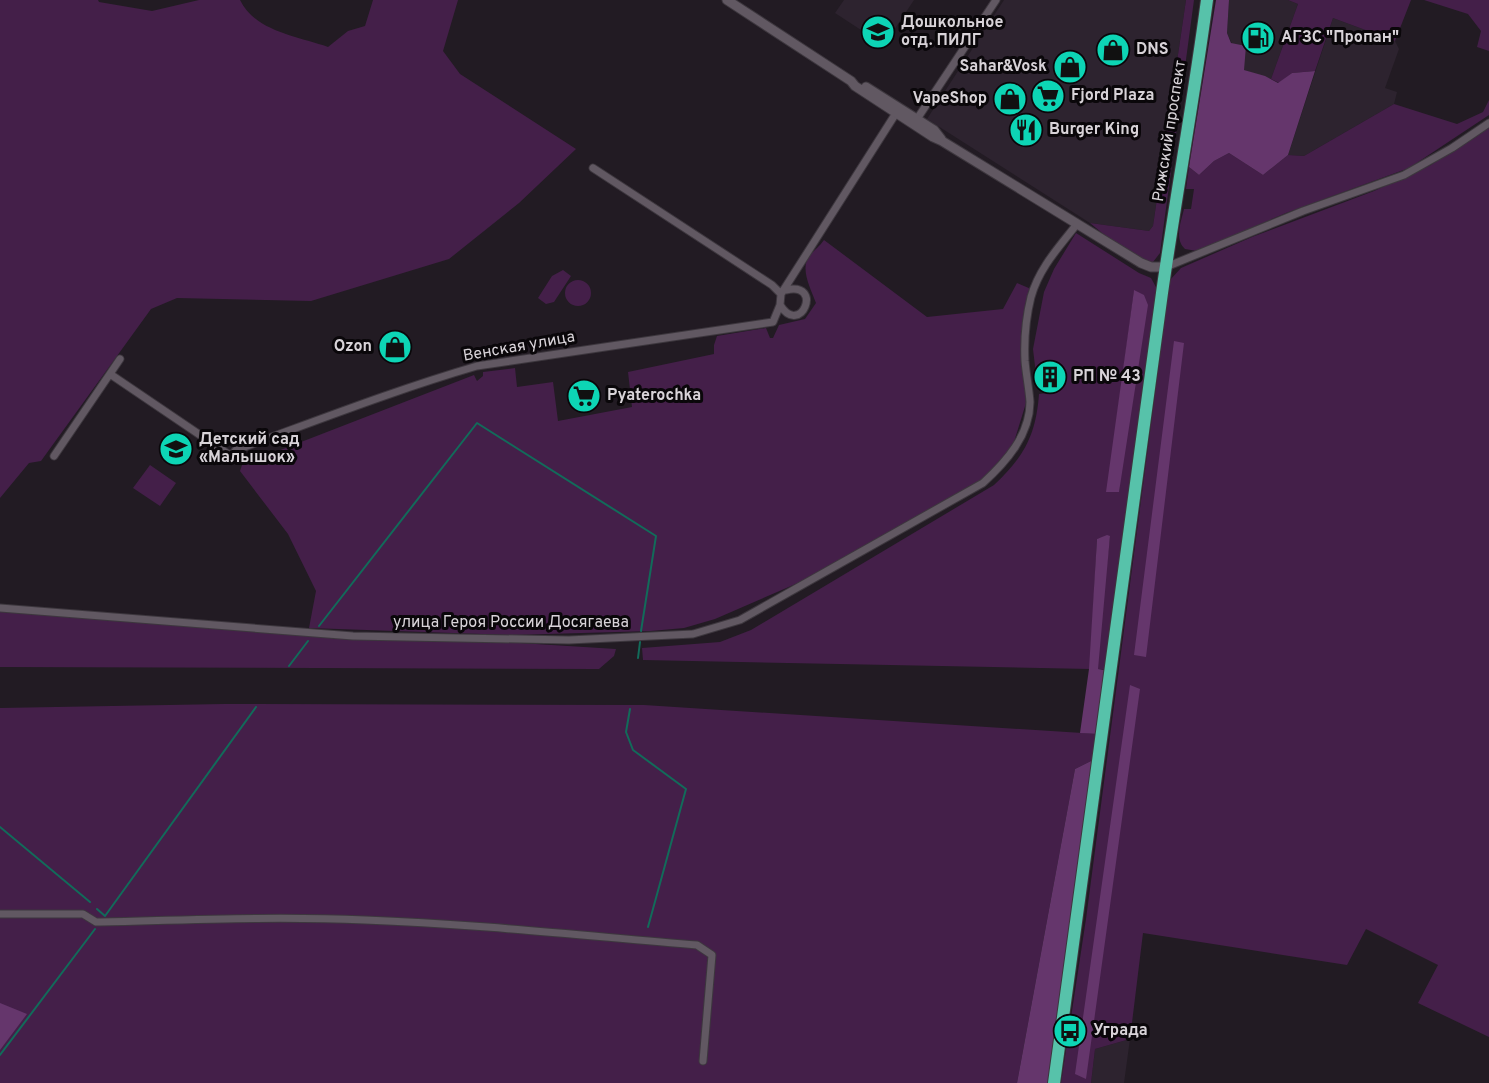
<svg xmlns="http://www.w3.org/2000/svg" width="1489" height="1083" font-family="Overpass,sans-serif">
  <style>
    .built { fill: #2d232f }
    .green { fill: #441f49; fill-rule: evenodd }
    .forest { fill: #65366c }
    .lines { fill: none; stroke-linecap: round; stroke-linejoin: round }
    .stream { stroke: #126b5a; stroke-width: 2 }
    .street-casing { stroke: #3d373e; stroke-width: 9 }
    .secondary-casing { stroke: #3d373e; stroke-width: 11 }
    .highway-casing { stroke: #3d373e; stroke-width: 14 }
    .street { stroke: #615862; stroke-width: 7 }
    .secondary { stroke: #615862; stroke-width: 9 }
    .highway { stroke: #57c2aa; stroke-width: 12 }
    .labels { text-anchor: middle; dominant-baseline: central; stroke-width: 6; stroke-linejoin: round; paint-order: stroke }
    .poi-label { font-size: 16px; font-weight: bold; fill: #d8d3d8; stroke: #0a070a; text-anchor: start }
    .street-label { font-size: 16px; fill: #d8d3d8; stroke: #0a070a }
  </style>
  <rect width="100%" height="100%" fill="#221b23"/>
  <!-- built -->
  <path class="built" d="M844,0H914L884,45L835,13Z
    M1004,0H1186L1153,226L1149,231L1090,223L927,119Z
    M1229,0H1288L1298,4L1271,79L1244,70L1227,33Z
    M1333,18L1395,41L1399,49L1385,88L1397,92L1394,104L1304,156L1288,155Z
    M1130,1039L1124,1083H1091L1095,1049Z"/>
  <!-- green -->
  <path class="green" d="M0,0H98L99,2L152,11L199,0H240C256,32 297,36 328,47L348,31L365,26L373,0H458L443,51L460,74L576,149L519,203L449,259L311,301L177,298L151,309L41,461L29,463L0,498Z
    M1186,0H1194L1160,253L1153,262L1146,263L1119,247L1090,223L1149,231L1153,226Z
    M1288,0H1411L1395,41L1333,18L1315,71L1292,73L1279,83L1271,79L1298,4Z
    M1424,0H1489V51L1477,47L1481,31L1468,14Z
    M1489,100V115L1409,168L1286,213L1197,251L1185,249C1174,239 1181,222 1184,209H1191L1194,189H1186L1189,167L1199,175L1214,161L1229,153L1263,175L1288,155L1304,156L1394,104L1457,124L1483,112Z
    M1489,126V1037L1418,1003L1438,965L1366,929L1347,965L1143,933L1130,1039L1095,1049L1091,1083H1061L1086,919L1170,280L1181,268L1252,237L1374,191L1431,165Z
    M1076,233L1139,273L1151,278L1157,289L1109,670L1095,669L1110,536L1097,539L1090,669L643,660L642,648L720,642L751,630L994,485C1024,457 1036,435 1039,394L1054,392L1058,365L1046,363L1044,383H1037L1033,349L1044,292L1054,269ZM1134,291H1135L1119,492H1107Z
    M824,240L927,317L1003,309L1017,283L1031,289L1024,311L1022,343L1026,403L1014,442L1003,462L981,481L884,537L798,583L715,619L684,628L651,631L512,635L309,628L316,591L288,534L240,471L242,465L474,375L477,381L483,376V372L515,368L517,387L553,382L558,421L632,407L628,372L714,354V345L717,336L766,328L770,338H773L779,325L805,319L816,303C811,289 799,268 810,255C814,250 820,246 824,240Z
    M563,270L571,276L554,302L546,304L538,298L552,276Z
    M565 293a13 13 0 1 1 26 0a13 13 0 1 1-26 0Z
    M150,465L176,483L160,506L133,488Z
    M0,604L2,605V611L616,649L614,656L599,669L0,667Z
    M224,704L644,705L1098,734L1095,759L1075,769L1017,1083H0V708Z"/>
  <!-- forest -->
  <path class="forest" d="M1216,0H1229L1227,33L1231,43L1246,46L1244,70L1265,76L1278,83L1292,73L1315,71L1288,155L1263,175L1229,153L1214,161L1199,175L1189,167Z
    M1134,290L1144,295L1148,305L1119,492H1106Z
    M1174,341L1184,343L1146,657L1134,655Z
    M1107,535L1110,536L1098,669L1109,671L1098,734L1080,733L1089,669L1097,539Z
    M1130,685L1140,689L1086,1079L1075,1074Z
    M1095,759L1049,1083H1017L1075,769Z
    M0,1003L27,1014L0,1050Z"/>
  <g class="lines">
    <!-- stream -->
    <path class="stream" d="M319,626L477,423L656,536L641,631
      M638,658L640,642
      M289,666L308,641
      M630,709L626,732L633,750L686,789L648,927
      M0,827L90,902
      M97,909L105,916L256,707
      M0,1055L95,929"/>
    <defs>
      <path id="street" d="M917,119L996,0
        M593,168L772,285L781,294
        M1166,267L1303,211L1404,175L1452,148L1489,123
        M786,290C824,281 801,338 780,305L781,294L898,110
        M110,374L231,456L236,450C316,421 395,390 477,366L773,322L780,305
        M54,456L120,359
        M0,608L353,636L569,640L693,634L740,620L983,483C1006,462 1030,435 1030,402C1029,388 1026,374 1025,361C1024,340 1026,317 1031,297C1039,268 1059,247 1077,224
        M0,914H83L96,922C185,920 275,916 365,920C476,924 587,936 697,945L712,955L703,1061"/>
      <path id="secondary" d="M727,0L851,81L855,86L933,137L942,141L1141,263L1151,267H1166
        M866,87L934,130L941,139"/>
      <path id="highway" d="M1054,1083L1162,293C1176,195 1194,98 1207,0"/>
    </defs>
    <!-- street casing -->
    <use href="#street" class="street-casing"/>
    <!-- secondary casing -->
    <use href="#secondary" class="secondary-casing"/>
    <!-- highway casing -->
    <use href="#highway" class="highway-casing"/>
    <!-- street -->
    <use href="#street" class="street"/>
    <!-- secondary -->
    <use href="#secondary" class="secondary"/>
    <!-- highway -->
    <use href="#highway" class="highway"/>
  </g>
  <!-- icons -->
  <defs>
    <symbol id="school-disc" viewBox="-11 -11 22 22"><circle r="9.5" fill="#0dd5b5" stroke="#0a070a"/><path d="M0-5L7-2L0 1L-7-2ZM-4 1L0 2.5L4 1V4Q0 6-4 4Z" fill="#111"/></symbol>
    <symbol id="fuel-disc" viewBox="-11 -11 22 22"><circle r="9.5" fill="#0dd5b5" stroke="#0a070a"/><path d="M-5.5-6h7V0h2V4h1.3V-2.5L3-4.5l.8-.8L6-3V5H2.5V1h-1V6h-7ZM-4.2-4.7v3.2H.2V-4.7Z" fill="#111"/></symbol>
    <symbol id="shop-disc" viewBox="-11 -11 22 22"><circle r="9.5" fill="#0dd5b5" stroke="#0a070a"/><path d="M-5-2.5h2.3a2.7 3.5 0 0 1 5.4 0H5L5.5 6h-11ZM-1.5-2.5h3a1.5 2.3 0 0 0-3 0Z" fill="#111"/></symbol>
    <symbol id="supermarket-disc" viewBox="-11 -11 22 22"><circle r="9.5" fill="#0dd5b5" stroke="#0a070a"/><path d="M-6-5.5h2.5l.6 2H6L4.5 2H-2.5L-4.4-4H-6ZM-1.5 3.2a1.3 1.3 0 1 0 .1 0ZM3 3.2a1.3 1.3 0 1 0 .1 0Z" fill="#111"/></symbol>
    <symbol id="restaurant-disc" viewBox="-11 -11 22 22"><circle r="9.5" fill="#0dd5b5" stroke="#0a070a"/><path d="M-5-6h1v4h1v-4h1v4h1v-4h1v5L-1.5 .5V6h-2V.5L-5-1ZM5-6V6H3V1.5H1.5Q1.5-4 5-6Z" fill="#111"/></symbol>
    <symbol id="building-disc" viewBox="-11 -11 22 22"><circle r="9.5" fill="#0dd5b5" stroke="#0a070a"/><path d="M-4-6H4V6H1V3H-1V6H-4ZM-2.5-4.3h1.7v1.8h-1.7ZM.8-4.3h1.7v1.8H.8ZM-2.5-1h1.7V.8h-1.7ZM.8-1h1.7V.8H.8Z" fill="#111"/></symbol>
    <symbol id="bus-disc" viewBox="-11 -11 22 22"><circle r="9.5" fill="#0dd5b5" stroke="#0a070a"/><path d="M-5-6H5V4H4V6H2V4H-2V6H-4V4H-5ZM-3.5-4V0h7V-4ZM-3.5 1.2v1.5H-2V1.2ZM2 1.2v1.5H3.5V1.2Z" fill="#111"/></symbol>
  </defs>
  <g fill-rule="evenodd">
    <use href="#school-disc" x="859" y="13" width="38" height="38"/>
    <use href="#fuel-disc" x="1239" y="19" width="38" height="38"/>
    <use href="#shop-disc" x="1094" y="31" width="38" height="38"/>
    <use href="#shop-disc" x="1051" y="48" width="38" height="38"/>
    <use href="#supermarket-disc" x="1029" y="77" width="38" height="38"/>
    <use href="#shop-disc" x="991" y="80" width="38" height="38"/>
    <use href="#restaurant-disc" x="1007" y="111" width="38" height="38"/>
    <use href="#shop-disc" x="376" y="328" width="38" height="38"/>
    <use href="#building-disc" x="1031" y="358" width="38" height="38"/>
    <use href="#supermarket-disc" x="565" y="377" width="38" height="38"/>
    <use href="#school-disc" x="157" y="430" width="38" height="38"/>
    <use href="#bus-disc" x="1051" y="1012" width="38" height="38"/>
  </g>
  <g class="labels">
    <!-- poi labels -->
    <g class="poi-label">
      <text x="901" y="23">Дошкольное<tspan x="901" dy="18">отд. ПИЛГ</tspan></text>
      <text x="1281" y="38">АГЗС "Пропан"</text>
      <text x="1136" y="50">DNS</text>
      <text x="1047" y="67" text-anchor="end">Sahar&amp;Vosk</text>
      <text x="1071" y="96">Fjord Plaza</text>
      <text x="987" y="99" text-anchor="end">VapeShop</text>
      <text x="1049" y="130">Burger King</text>
      <text x="372" y="347" text-anchor="end">Ozon</text>
      <text x="1073" y="377">РП № 43</text>
      <text x="607" y="396">Pyaterochka</text>
      <text x="199" y="440">Детский сад<tspan x="199" dy="18">«Малышок»</tspan></text>
      <text x="1093" y="1031">Уграда</text>
    </g>
    <!-- street labels -->
    <g class="street-label">
      <text transform="translate(1170 131) rotate(-81)">Рижский проспект</text>
      <text transform="translate(519 347) rotate(-10)">Венская улица</text>
      <text x="511" y="623">улица Героя России Досягаева</text>
    </g>
  </g>
</svg>
